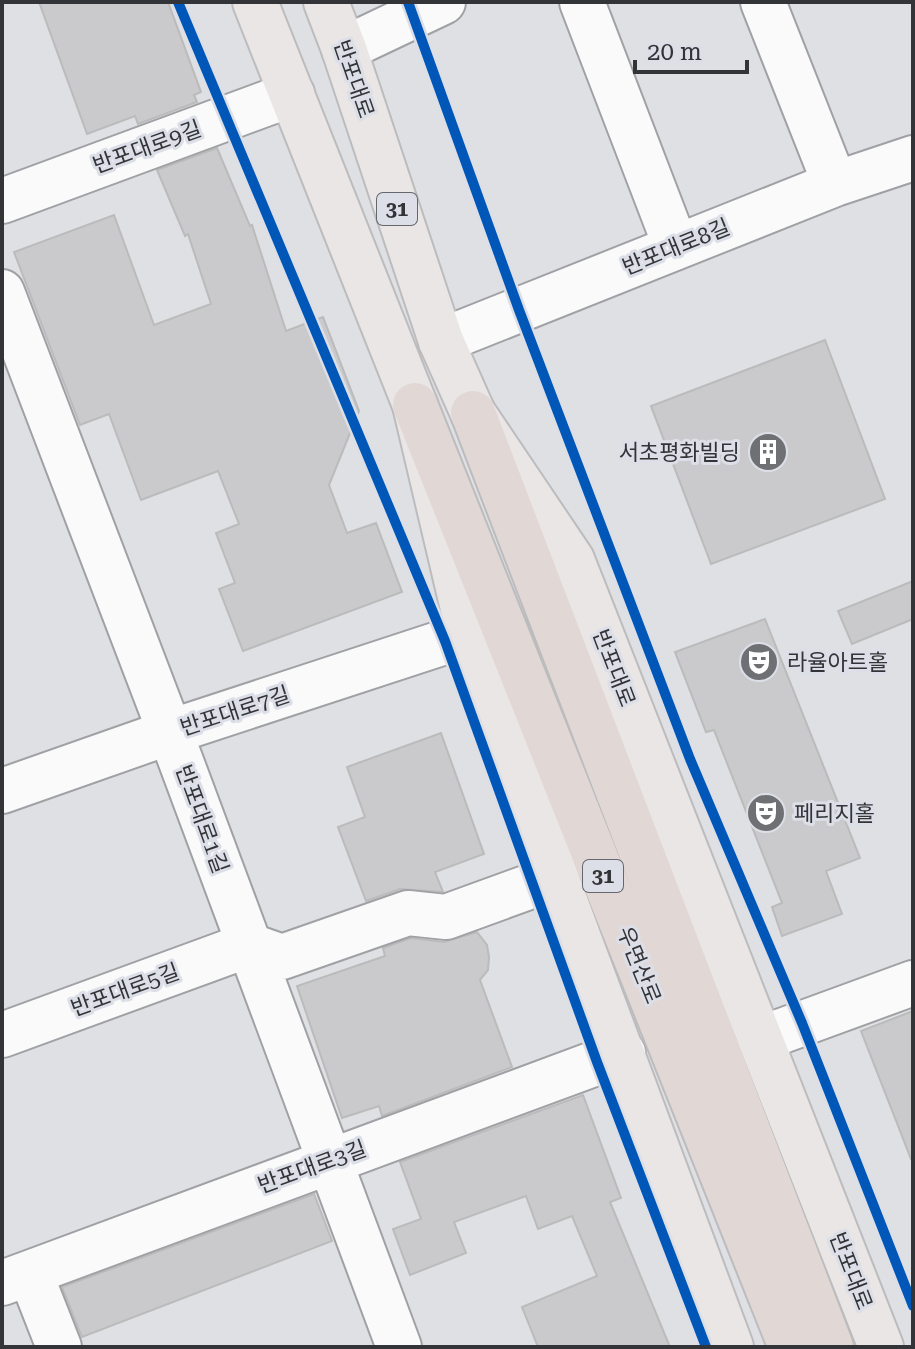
<svg xmlns="http://www.w3.org/2000/svg" width="915" height="1349" font-family="'Roboto Serif','Noto Sans KR',serif">
  <style>
    .building { fill: #cac9cb; stroke: #bbb; stroke-width: 2 }
    .lines { fill: none; stroke-linecap: round; stroke-linejoin: round }
    .minor-casing { stroke: #a0a1a5; stroke-width: 48 }
    .major-casing { stroke: #bcbcbe; stroke-width: 48 }
    .highway-casing { stroke: #bcbcbe; stroke-width: 48 }
    .minor { stroke: #fafafb; stroke-width: 44 }
    .major { stroke: #eae6e5; stroke-width: 44 }
    .highway { stroke: #e1d8d6; stroke-width: 44 }
    .cycleway-casing { stroke: #dcdfe7; stroke-width: 15 }
    .cycleway { stroke: #0057b8; stroke-width: 10 }
    .labels { text-anchor: middle; dominant-baseline: central; stroke-width: 6; stroke-linejoin: round; paint-order: stroke }
    .shield { fill: #dcdfe7; stroke: #65676c; stroke-width: 2 }
    .shield-label { font-size: 20px; font-weight: bold; fill: #323437 }
    .street-label { font-size: 22px; fill: #323437; stroke: #dcdfe7 }
    .poi-label { font-size: 22px; fill: #323437; stroke: #dcdfe7; text-anchor: start }
  </style>
  <rect width="100%" height="100%" fill="#dfe0e4"/>
  <!-- building -->
  <path class="building" d="M39,2H168L201,92L194,95L197,102L138,124L135,116L87,134Z
    M217,148L250,226L252,225L286,331L323,317L359,411L329,485L347,533L376,523L402,592L243,651L219,589L235,583L216,533L239,524L218,471L141,500L109,414L80,425L14,252L114,215L154,325L211,304L188,234L185,236L157,170Z
    M825,340L885,499L711,564L651,406Z
    M913,581V619L852,644L838,611Z
    M765,619L860,858L826,871L842,914L782,936L772,907L782,903L714,730L706,732L675,652Z
    M441,733L484,854L435,872L443,892L400,889L366,901L338,827L365,817L347,767Z
    M477,932L487,945L489,957L488,970L480,980L512,1067L382,1116L379,1106L342,1118L297,986L385,956L383,948L411,938L444,942Z
    M913,1011V1159H911L861,1031Z
    M583,1095L621,1198L610,1202L670,1347H538L522,1307L597,1276L572,1216L538,1229L526,1196L454,1222L466,1253L410,1275L393,1229L421,1219L400,1162Z
    M314,1194L332,1241L82,1337L62,1287Z"/>
  <g class="lines">
    <defs>
      <path id="minor" d="M582,2L676,247
        M763,2L835,184
        M344,49L443,2
        M2,201L292,94
        M2,292L170,732L399,1347
        M441,341L835,184L913,158
        M2,791L170,732L469,634
        M2,1035L248,945L282,957L408,913L446,917L556,877
        M760,1039L913,983
        M30,1273L59,1347
        M2,1283L623,1053"/>
      <path id="major" d="M255,2L415,405L469,634L556,877L731,1347
        M326,2L344,49L441,341L473,413L572,560L881,1347"/>
      <path id="highway" d="M415,405L791,1347
        M473,413L831,1347"/>
    </defs>
    <!-- minor casing -->
    <use href="#minor" class="minor-casing"/>
    <!-- major casing -->
    <use href="#major" class="major-casing"/>
    <!-- highway casing -->
    <use href="#highway" class="highway-casing"/>
    <!-- minor -->
    <use href="#minor" class="minor"/>
    <!-- major -->
    <use href="#major" class="major"/>
    <!-- highway -->
    <use href="#highway" class="highway"/>
    <defs>
      <path id="cycleway" d="M178,2L445,641L597,1062L706,1347
        M408,2L519,310L690,759L802,1023L913,1306"/>
    </defs>
    <!-- cycleway casing -->
    <use href="#cycleway" class="cycleway-casing"/>
    <!-- cycleway -->
    <use href="#cycleway" class="cycleway"/>
  </g>
  <!-- icons -->
  <defs>
    <symbol id="building-disc" viewBox="-11 -11 22 22"><circle r="9.5" fill="#6f7074" stroke="#dcdfe7"/><path d="M-4-6H4V6H1V3H-1V6H-4ZM-2.5-4.3h1.7v1.8h-1.7ZM.8-4.3h1.7v1.8H.8ZM-2.5-1h1.7V.8h-1.7ZM.8-1h1.7V.8H.8Z" fill="#fff"/></symbol>
    <symbol id="theatre-disc" viewBox="-11 -11 22 22"><circle r="9.5" fill="#6f7074" stroke="#dcdfe7"/><path d="M-5-5.5Q0-4 5-5.5V0Q5 5 0 6Q-5 5-5 0ZM-3.3-2.5H-1v1.5H-3.3ZM1-2.5H3.3v1.5H1ZM-2.8 1Q0 5.5 2.8 1Z" fill="#fff"/></symbol>
  </defs>
  <g fill-rule="evenodd">
    <use href="#building-disc" x="746" y="430" width="44" height="44"/>
    <use href="#theatre-disc" x="737" y="640" width="44" height="44"/>
    <use href="#theatre-disc" x="744" y="791" width="44" height="44"/>
  </g>
  <g class="labels">
    <!-- shield labels -->
    <g class="shield">
      <rect x="377" y="193" width="40" height="32" rx="6"/>
      <rect x="583" y="860" width="40" height="32" rx="6"/>
    </g>
    <g class="shield-label">
      <text x="397" y="209">31</text>
      <text x="603" y="876">31</text>
    </g>
    <!-- street labels -->
    <g class="street-label">
      <text transform="translate(354 79) rotate(71)">반포대로</text>
      <text transform="translate(147 147) rotate(-20)">반포대로9길</text>
      <text transform="translate(676 247) rotate(-22)">반포대로8길</text>
      <text transform="translate(614 668) rotate(69)">반포대로</text>
      <text transform="translate(235 711) rotate(-18)">반포대로7길</text>
      <text transform="translate(202 819) rotate(70)">반포대로1길</text>
      <text transform="translate(639 965) rotate(68)">우면산로</text>
      <text transform="translate(125 990) rotate(-20)">반포대로5길</text>
      <text transform="translate(312 1167) rotate(-20)">반포대로3길</text>
      <text transform="translate(851 1271) rotate(69)">반포대로</text>
    </g>
    <!-- poi labels -->
    <g class="poi-label">
      <text x="740" y="452" text-anchor="end">서초평화빌딩</text>
      <text x="787" y="662">라율아트홀</text>
      <text x="794" y="813">페리지홀</text>
    </g>
  </g>
  <!-- border -->
  <rect width="915" height="1349" fill="none" stroke="#323437" stroke-width="8"/>
  <!-- scale -->
  <path d="M635 60v12h112v-12" fill="none" stroke="#323437" stroke-width="4"/>
  <text x="647" y="60" font-size="24" fill="#323437" stroke="#dcdfe7" stroke-width="6" paint-order="stroke">20 m</text>
</svg>
